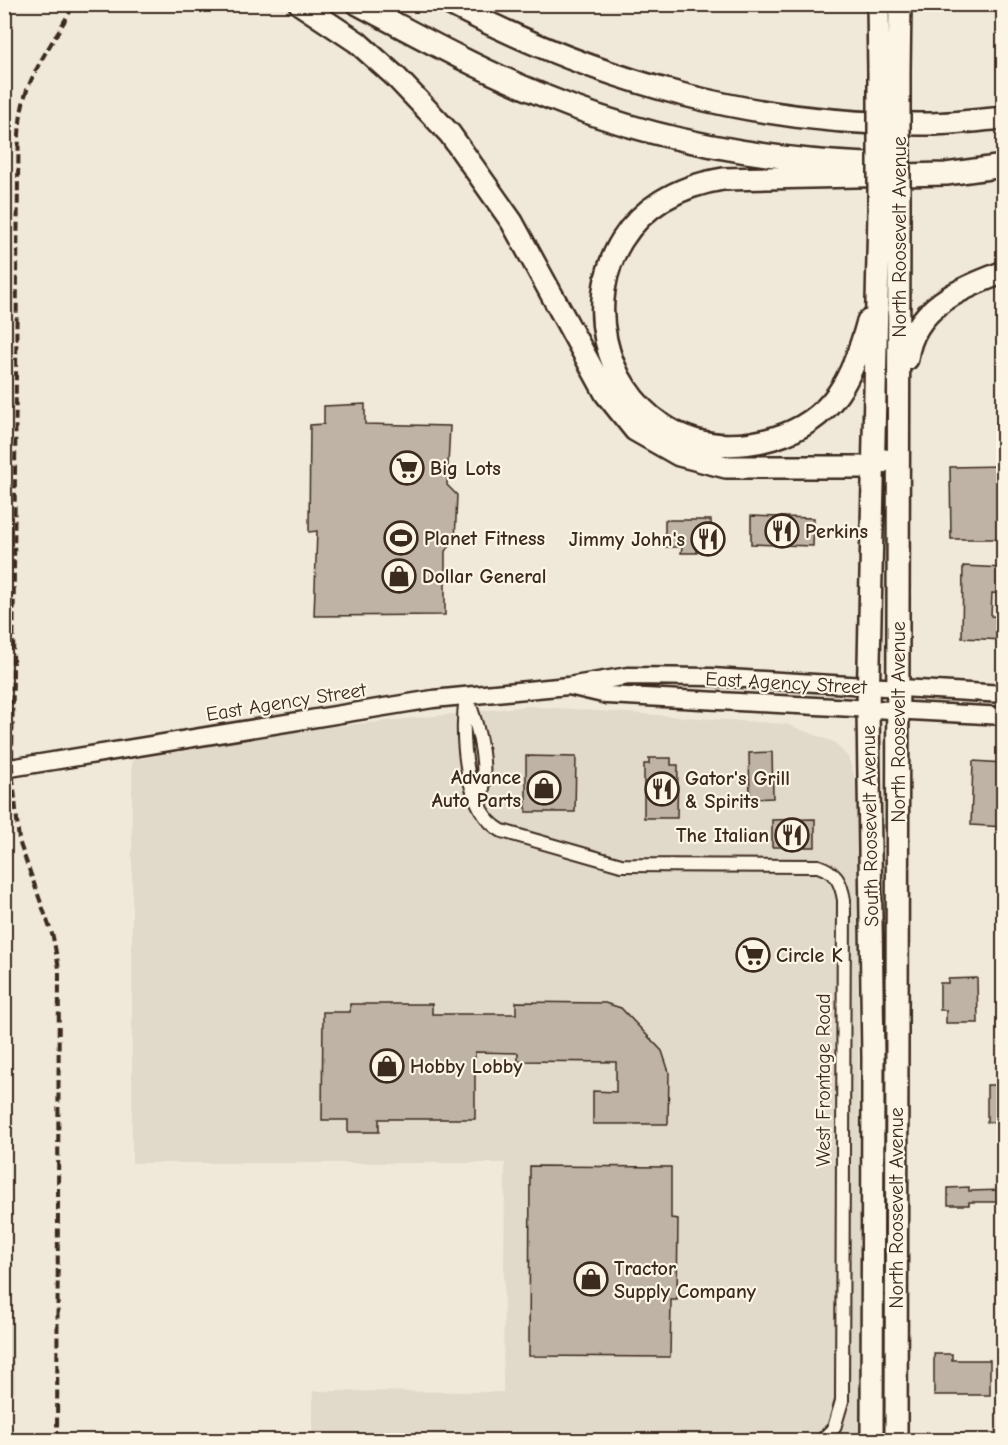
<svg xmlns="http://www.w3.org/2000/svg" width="1008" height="1445" font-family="'Comic Neue',sans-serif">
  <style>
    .built { fill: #e1d9c9 }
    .building { fill: #beb3a4; stroke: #3b2a1e; stroke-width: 1.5 }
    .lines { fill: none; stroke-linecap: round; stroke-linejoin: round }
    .street-casing { stroke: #3b2a1e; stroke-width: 16 }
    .secondary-casing { stroke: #3b2a1e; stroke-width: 21 }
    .highway-casing { stroke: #3b2a1e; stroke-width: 26 }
    .street { stroke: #fcf5e5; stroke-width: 12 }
    .secondary { stroke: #fcf5e5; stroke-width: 16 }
    .highway { stroke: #fcf5e5; stroke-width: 21 }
    .rail { stroke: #3b2a1e; stroke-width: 4; stroke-dasharray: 9 4.5; stroke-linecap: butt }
    .highway-bridge-casing { stroke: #3b2a1e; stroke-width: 26; stroke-linecap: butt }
    .highway-bridge { stroke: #fcf5e5; stroke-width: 21 }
    .labels { text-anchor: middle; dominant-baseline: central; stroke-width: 4.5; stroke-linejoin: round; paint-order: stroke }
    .street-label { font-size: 20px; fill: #3b2a1e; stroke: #fcf5e5 }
    .poi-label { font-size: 20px; font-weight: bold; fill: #3b2a1e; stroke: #fcf5e5; text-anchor: start }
  </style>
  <rect width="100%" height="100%" fill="#f0e9d9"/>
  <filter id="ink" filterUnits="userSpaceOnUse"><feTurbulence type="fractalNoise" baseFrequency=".0167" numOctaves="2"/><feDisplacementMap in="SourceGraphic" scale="12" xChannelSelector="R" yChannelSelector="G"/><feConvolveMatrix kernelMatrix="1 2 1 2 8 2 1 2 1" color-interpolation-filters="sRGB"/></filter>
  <g filter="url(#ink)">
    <!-- built -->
    <path class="built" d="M528,706L786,724L834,742L848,757L857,784L860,1440H312L313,1391L503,1392L505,1163H132V760L311,729Z
      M5,1042L15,1392L5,1394H4Z"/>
    <!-- building -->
    <path class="building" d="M365,404V424L450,426L447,485L457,495L455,542L445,551V615L314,616L317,531L309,532L310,425L324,424V406Z
      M1002,466L1003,539H951L950,467Z
      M751,516L814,518L813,546L751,544Z
      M665,520H711V548H697V553H681L682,547H665Z
      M963,566L1004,568V594L992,593L991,616L1004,617V640L962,638Z
      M772,752L773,798L750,799L749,753Z
      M526,756L576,757L575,812H526Z
      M649,758H671V765H678L677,818H644V764H649Z
      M973,761L1004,763V827L971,825Z
      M815,819V847H772V820Z
      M977,978L978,1023H946V1010H940V983H948V979Z
      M516,1002L605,1003L621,1008L662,1051L669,1072L668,1124H593V1091L616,1092V1062L518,1061V1053L475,1052V1119H379V1132H348V1120H322L323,1012H350V1004H432V1014H516Z
      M987,1085H1004V1122H987Z
      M530,1166L671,1167V1218L678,1219L677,1300H671L670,1357L529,1356Z
      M969,1187V1191L1004,1190V1202H969V1205H948V1188Z
      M934,1354H952V1360H990V1395H934Z"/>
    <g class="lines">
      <defs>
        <path id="street" d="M466,695C461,733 463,810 502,831L621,865L818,866C836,872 841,882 844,900L842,1401L834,1428L822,1440
          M467,698C480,730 489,771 480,805"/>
        <path id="secondary" d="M569,686L607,695L1004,716
          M4,769L433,699L568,686L628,676L711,677L1004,694"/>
        <path id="highway" d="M300,4L357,42L396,77L450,134L512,222L606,394L635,430L679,455L726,467H874L885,460
          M358,4C420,37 482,71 547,97C649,139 757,159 867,164
          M450,4C603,83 753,125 926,124C952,124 978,120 1004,118
          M878,4L879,71
          M899,71L900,4
          M868,321C853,377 834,420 774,438C592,491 525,211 723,179L946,174L1004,166
          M907,359C913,307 960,289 1004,272
          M872,1440L873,1059L868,709L879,211
          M896,1440L899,210"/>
      </defs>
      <!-- street casing -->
      <use href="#street" class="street-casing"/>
      <!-- secondary casing -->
      <use href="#secondary" class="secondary-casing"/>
      <!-- highway casing -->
      <use href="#highway" class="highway-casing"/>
      <!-- street -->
      <use href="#street" class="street"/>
      <!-- secondary -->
      <use href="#secondary" class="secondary"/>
      <!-- highway -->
      <use href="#highway" class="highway"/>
      <!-- rail -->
      <path class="rail" d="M57,1440L59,968L53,937L19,841L12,768L18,177C19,149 17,117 27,90C39,59 59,33 74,4"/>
      <defs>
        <path id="highway-bridge" d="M879,71V211
          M899,210V71"/>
      </defs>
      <!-- highway-bridge casing -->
      <use href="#highway-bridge" class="highway-bridge-casing"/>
      <!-- highway-bridge -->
      <use href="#highway-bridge" class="highway-bridge"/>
    </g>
  </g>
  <!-- icons -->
  <defs>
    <symbol id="supermarket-ring" viewBox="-11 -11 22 22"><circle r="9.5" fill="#fcf5e5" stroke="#3b2a1e" stroke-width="1.5"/><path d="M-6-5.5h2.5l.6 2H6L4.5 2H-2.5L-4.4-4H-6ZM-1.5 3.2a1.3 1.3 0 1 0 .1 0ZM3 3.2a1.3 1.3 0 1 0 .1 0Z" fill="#3b2a1e"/></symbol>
    <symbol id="restaurant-ring" viewBox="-11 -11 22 22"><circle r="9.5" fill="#fcf5e5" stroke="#3b2a1e" stroke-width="1.5"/><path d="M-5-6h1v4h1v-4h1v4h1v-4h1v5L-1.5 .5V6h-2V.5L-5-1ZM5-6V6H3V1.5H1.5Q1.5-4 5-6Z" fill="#3b2a1e"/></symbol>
    <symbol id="stadium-ring" viewBox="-11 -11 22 22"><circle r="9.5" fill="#fcf5e5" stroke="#3b2a1e" stroke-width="1.5"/><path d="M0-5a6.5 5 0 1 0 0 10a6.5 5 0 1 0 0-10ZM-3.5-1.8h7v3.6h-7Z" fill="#3b2a1e"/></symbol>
    <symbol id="shop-ring" viewBox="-11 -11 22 22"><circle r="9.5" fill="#fcf5e5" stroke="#3b2a1e" stroke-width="1.5"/><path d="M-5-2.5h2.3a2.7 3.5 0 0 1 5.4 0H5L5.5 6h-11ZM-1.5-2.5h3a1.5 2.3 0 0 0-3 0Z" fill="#3b2a1e"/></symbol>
  </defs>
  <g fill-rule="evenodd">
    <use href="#supermarket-ring" x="388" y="449" width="38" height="38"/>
    <use href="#restaurant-ring" x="763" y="512" width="38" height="38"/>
    <use href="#stadium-ring" x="382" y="519" width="38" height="38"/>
    <use href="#restaurant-ring" x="689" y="520" width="38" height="38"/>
    <use href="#shop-ring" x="380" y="557" width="38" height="38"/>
    <use href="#shop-ring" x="525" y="769" width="38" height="38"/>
    <use href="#restaurant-ring" x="643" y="770" width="38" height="38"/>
    <use href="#restaurant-ring" x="773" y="816" width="38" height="38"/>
    <use href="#supermarket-ring" x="734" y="936" width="38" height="38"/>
    <use href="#shop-ring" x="368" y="1047" width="38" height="38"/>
    <use href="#shop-ring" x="572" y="1260" width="38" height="38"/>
  </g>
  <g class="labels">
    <!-- street labels -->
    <g class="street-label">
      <text transform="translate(899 237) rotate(-90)">North Roosevelt Avenue</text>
      <text transform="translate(786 683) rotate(3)">East Agency Street</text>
      <text transform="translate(286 702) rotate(-9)">East Agency Street</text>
      <text transform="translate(898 722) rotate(-90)">North Roosevelt Avenue</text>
      <text transform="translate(870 826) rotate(-91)">South Roosevelt Avenue</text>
      <text transform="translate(823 1080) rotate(-90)">West Frontage Road</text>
      <text transform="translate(896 1208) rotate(-90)">North Roosevelt Avenue</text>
    </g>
    <!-- poi labels -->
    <g class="poi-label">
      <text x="430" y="468">Big Lots</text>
      <text x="805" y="531">Perkins</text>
      <text x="424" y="538">Planet Fitness</text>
      <text x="685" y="539" text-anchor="end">Jimmy John's</text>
      <text x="422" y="576">Dollar General</text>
      <text x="521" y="777" text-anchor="end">Advance<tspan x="521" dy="23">Auto Parts</tspan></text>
      <text x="685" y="778">Gator's Grill<tspan x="685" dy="23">&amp; Spirits</tspan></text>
      <text x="769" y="835" text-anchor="end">The Italian</text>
      <text x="776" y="955">Circle K</text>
      <text x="410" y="1066">Hobby Lobby</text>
      <text x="614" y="1268">Tractor<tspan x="614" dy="23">Supply Company</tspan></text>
    </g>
  </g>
  <!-- margin -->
  <rect width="1008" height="1445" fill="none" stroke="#fcf5e5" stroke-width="24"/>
  <rect x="12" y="12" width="984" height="1421" fill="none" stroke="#3b2a1e" stroke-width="2" filter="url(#ink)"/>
</svg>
